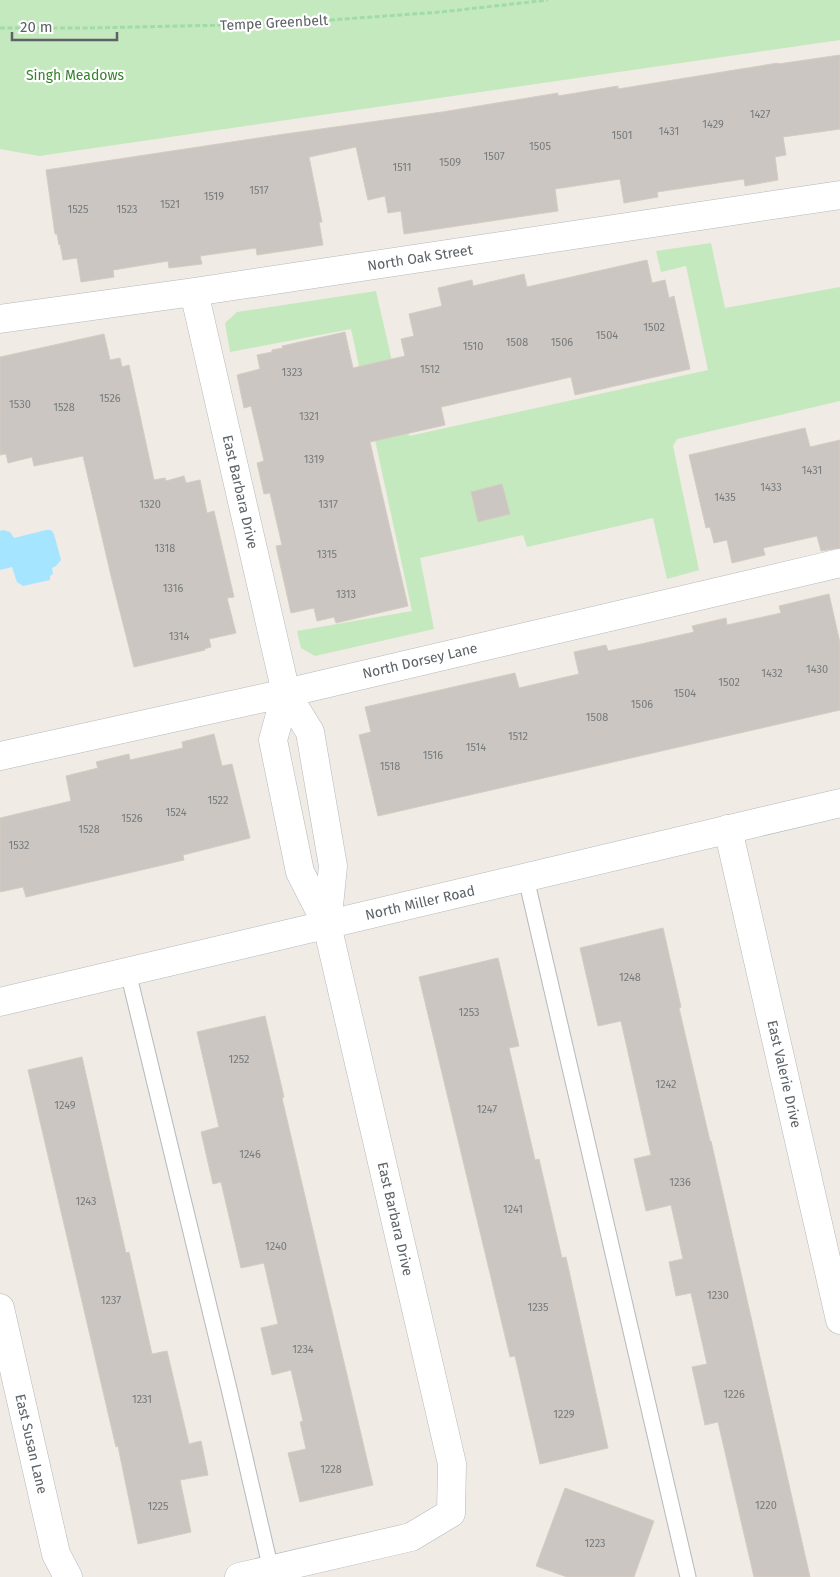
<svg xmlns="http://www.w3.org/2000/svg" width="840" height="1577" font-family="'Fira Sans',sans-serif">
  <style>
    .green { fill: #c5e9be }
    .water { fill: #a5e5ff }
    .building { fill: #cbc6c1; stroke: #d5ccc2 }
    .lines { fill: none; stroke-linecap: round; stroke-linejoin: round }
    .lane-casing { stroke: #b5b8bc; stroke-width: 17 }
    .street-casing { stroke: #b5b8bc; stroke-width: 29 }
    .secondary-casing { stroke: #b3b9bd; stroke-width: 29 }
    .path { stroke: #a0dca7; stroke-width: 3; stroke-dasharray: 5 2.5; stroke-linecap: butt }
    .lane { stroke: #fff; stroke-width: 15 }
    .street { stroke: #fff; stroke-width: 28 }
    .secondary { stroke: #fff; stroke-width: 28 }
    .labels { text-anchor: middle; dominant-baseline: central; stroke-width: 4.5; stroke-linejoin: round; paint-order: stroke }
    .number-label { font-size: 11px; fill: #787b7d }
    .street-label { font-size: 14px; fill: #5c6266; stroke: #fff }
    .park-label { font-size: 14px; fill: #36832d; stroke: #fff }
  </style>
  <rect width="100%" height="100%" fill="#f0ebe4"/>
  <!-- green -->
  <path class="green" d="M0,0H840V40L39,156L0,149Z
    M711,243L725,308L840,287V401L677,439L673,446L699,570L667,579L653,518L527,547L523,535L420,558L434,629L315,656L301,648L297,631L412,611L351,329L230,352L225,323L237,312L376,291L409,436L708,370L686,266L661,272L656,251Z"/>
  <!-- water -->
  <path class="water" d="M3,530L10,532L14,538L46,530H51L54,534L61,560L56,566L52,568L53,574L50,576V580L23,586L17,582L12,567L0,570V531Z"/>
  <!-- building -->
  <path class="building" d="M840,55V129L783,137L786,155L775,157L778,180L745,186L744,179L657,192L658,197L624,203L620,179L555,189L558,211L404,234L401,211L388,213L385,196L368,200L356,147L309,157L322,222H319L323,245L257,255L256,248L200,256L202,264L169,268L168,261L113,270L114,277L81,282L77,258L63,260L60,244L59,245L57,234H55L46,170L278,135L442,112L558,93V96L618,86V89L778,63V64Z
    M647,260L652,283L665,280L669,298L674,296L690,369L575,395L571,377L441,407L445,425L370,442L408,606L336,623L334,617L317,621L314,608L291,613L276,546L282,545L270,493L264,494L257,463L264,461L251,406L244,408L237,375L260,369L257,355L272,352V350L283,348L282,346L345,332L353,368L405,356L401,339L414,336L409,314L442,306L438,288L472,280L473,286L524,274L527,287Z
    M104,334L110,360L120,358L122,367L129,365L154,480L165,478L166,481L184,476L186,483L200,480L207,513L214,511L234,597L227,598L236,633L209,639L211,647L204,649L205,650L134,667L112,580L83,456L34,466L32,457L8,463L6,454L0,455V357Z
    M805,428L810,447L840,440V548L821,551L817,536L763,548L765,555L732,563L727,540L714,543L710,527L706,528L689,455Z
    M502,484L510,514L478,522L471,492Z
    M829,594L840,643V710L378,816L359,735L371,732L365,707L515,673L519,688L579,674L574,652L606,645L608,651L641,644L694,632L692,626L726,618L727,625L781,613L779,606Z
    M214,734L222,766L232,764L250,838L183,855L184,860L26,897L23,887L0,892V818L71,801L66,776L98,768L96,762L129,754L130,760L183,748L182,742Z
    M663,928L681,1007L679,1008L710,1141H711L810,1577H754L718,1422L705,1425L692,1367L707,1364L691,1293L676,1296L669,1262L683,1259L671,1205L646,1211L634,1159L651,1155L621,1021L598,1026L580,948Z
    M498,958L519,1046L509,1048L535,1160L539,1159L562,1258L566,1257L608,1448L540,1464L515,1356L510,1357L419,977Z
    M265,1016L284,1097L282,1098L326,1286L373,1485L300,1502L288,1453L306,1449L300,1422L303,1421L291,1370L272,1375L261,1328L278,1324L264,1263L241,1268L221,1182L213,1184L201,1132L219,1127L197,1032Z
    M82,1057L126,1253L129,1252L152,1354L167,1351L189,1444L201,1441L208,1475L180,1480L191,1532L138,1544L118,1446L116,1447L28,1070Z
    M565,1488L654,1521L634,1577H567L536,1566Z"/>
  <g class="lines">
    <defs>
      <path id="lane" d="M526,878L688,1577
        M128,972L230,1393L271,1570"/>
      <path id="street" d="M194,292L286,693L310,732L333,866L327,925
        M0,319L194,292L840,195
        M0,756L286,693L840,563
        M728,829L840,1320
        M0,1308L56,1554L68,1577
        M239,1577L411,1537L451,1513L452,1464L327,925L300,872L273,740L286,693"/>
      <path id="secondary" d="M0,1002L840,803"/>
    </defs>
    <!-- lane casing -->
    <use href="#lane" class="lane-casing"/>
    <!-- street casing -->
    <use href="#street" class="street-casing"/>
    <!-- secondary casing -->
    <use href="#secondary" class="secondary-casing"/>
    <!-- path -->
    <path class="path" d="M0,28H89L274,24L441,12L548,0"/>
    <!-- lane -->
    <use href="#lane" class="lane"/>
    <!-- street -->
    <use href="#street" class="street"/>
    <!-- secondary -->
    <use href="#secondary" class="secondary"/>
  </g>
  <g class="labels">
    <!-- number labels -->
    <g class="number-label">
      <text x="760" y="114">1427</text>
      <text x="713" y="124">1429</text>
      <text x="669" y="131">1431</text>
      <text x="622" y="135">1501</text>
      <text x="540" y="146">1505</text>
      <text x="494" y="156">1507</text>
      <text x="450" y="162">1509</text>
      <text x="402" y="167">1511</text>
      <text x="259" y="190">1517</text>
      <text x="214" y="196">1519</text>
      <text x="170" y="204">1521</text>
      <text x="78" y="209">1525</text>
      <text x="127" y="209">1523</text>
      <text x="654" y="327">1502</text>
      <text x="607" y="335">1504</text>
      <text x="517" y="342">1508</text>
      <text x="562" y="342">1506</text>
      <text x="473" y="346">1510</text>
      <text x="430" y="369">1512</text>
      <text x="292" y="372">1323</text>
      <text x="110" y="398">1526</text>
      <text x="20" y="404">1530</text>
      <text x="64" y="407">1528</text>
      <text x="309" y="416">1321</text>
      <text x="314" y="459">1319</text>
      <text x="812" y="470">1431</text>
      <text x="771" y="487">1433</text>
      <text x="725" y="497">1435</text>
      <text x="150" y="504">1320</text>
      <text x="328" y="504">1317</text>
      <text x="165" y="548">1318</text>
      <text x="327" y="554">1315</text>
      <text x="173" y="588">1316</text>
      <text x="346" y="594">1313</text>
      <text x="179" y="636">1314</text>
      <text x="817" y="669">1430</text>
      <text x="772" y="673">1432</text>
      <text x="729" y="682">1502</text>
      <text x="685" y="693">1504</text>
      <text x="642" y="704">1506</text>
      <text x="597" y="717">1508</text>
      <text x="518" y="736">1512</text>
      <text x="476" y="747">1514</text>
      <text x="433" y="755">1516</text>
      <text x="390" y="766">1518</text>
      <text x="218" y="800">1522</text>
      <text x="176" y="812">1524</text>
      <text x="132" y="818">1526</text>
      <text x="89" y="829">1528</text>
      <text x="19" y="845">1532</text>
      <text x="630" y="977">1248</text>
      <text x="469" y="1012">1253</text>
      <text x="239" y="1059">1252</text>
      <text x="666" y="1084">1242</text>
      <text x="65" y="1105">1249</text>
      <text x="487" y="1109">1247</text>
      <text x="250" y="1154">1246</text>
      <text x="680" y="1182">1236</text>
      <text x="86" y="1201">1243</text>
      <text x="513" y="1209">1241</text>
      <text x="276" y="1246">1240</text>
      <text x="718" y="1295">1230</text>
      <text x="111" y="1300">1237</text>
      <text x="538" y="1307">1235</text>
      <text x="303" y="1349">1234</text>
      <text x="734" y="1394">1226</text>
      <text x="142" y="1399">1231</text>
      <text x="564" y="1414">1229</text>
      <text x="331" y="1469">1228</text>
      <text x="766" y="1505">1220</text>
      <text x="158" y="1506">1225</text>
      <text x="595" y="1543">1223</text>
    </g>
    <!-- street labels -->
    <g class="street-label">
      <text transform="translate(274 23) rotate(-3)">Tempe Greenbelt</text>
      <text transform="translate(420 258) rotate(-9)">North Oak Street</text>
      <text transform="translate(240 492) rotate(77)">East Barbara Drive</text>
      <text transform="translate(420 661) rotate(-13)">North Dorsey Lane</text>
      <text transform="translate(420 903) rotate(-13)">North Miller Road</text>
      <text transform="translate(784 1074) rotate(77)">East Valerie Drive</text>
      <text transform="translate(395 1219) rotate(77)">East Barbara Drive</text>
      <text transform="translate(31 1444) rotate(77)">East Susan Lane</text>
    </g>
    <!-- park labels -->
    <g class="park-label">
      <text x="75" y="75">Singh Meadows</text>
    </g>
  </g>
  <!-- scale -->
  <path d="M12 32v8h105v-8" fill="none" stroke="#5c6266" stroke-width="2.5"/>
  <text x="20" y="32" font-size="15" fill="#5c6266" stroke="#ffffff" stroke-width="4" paint-order="stroke">20 m</text>
</svg>
